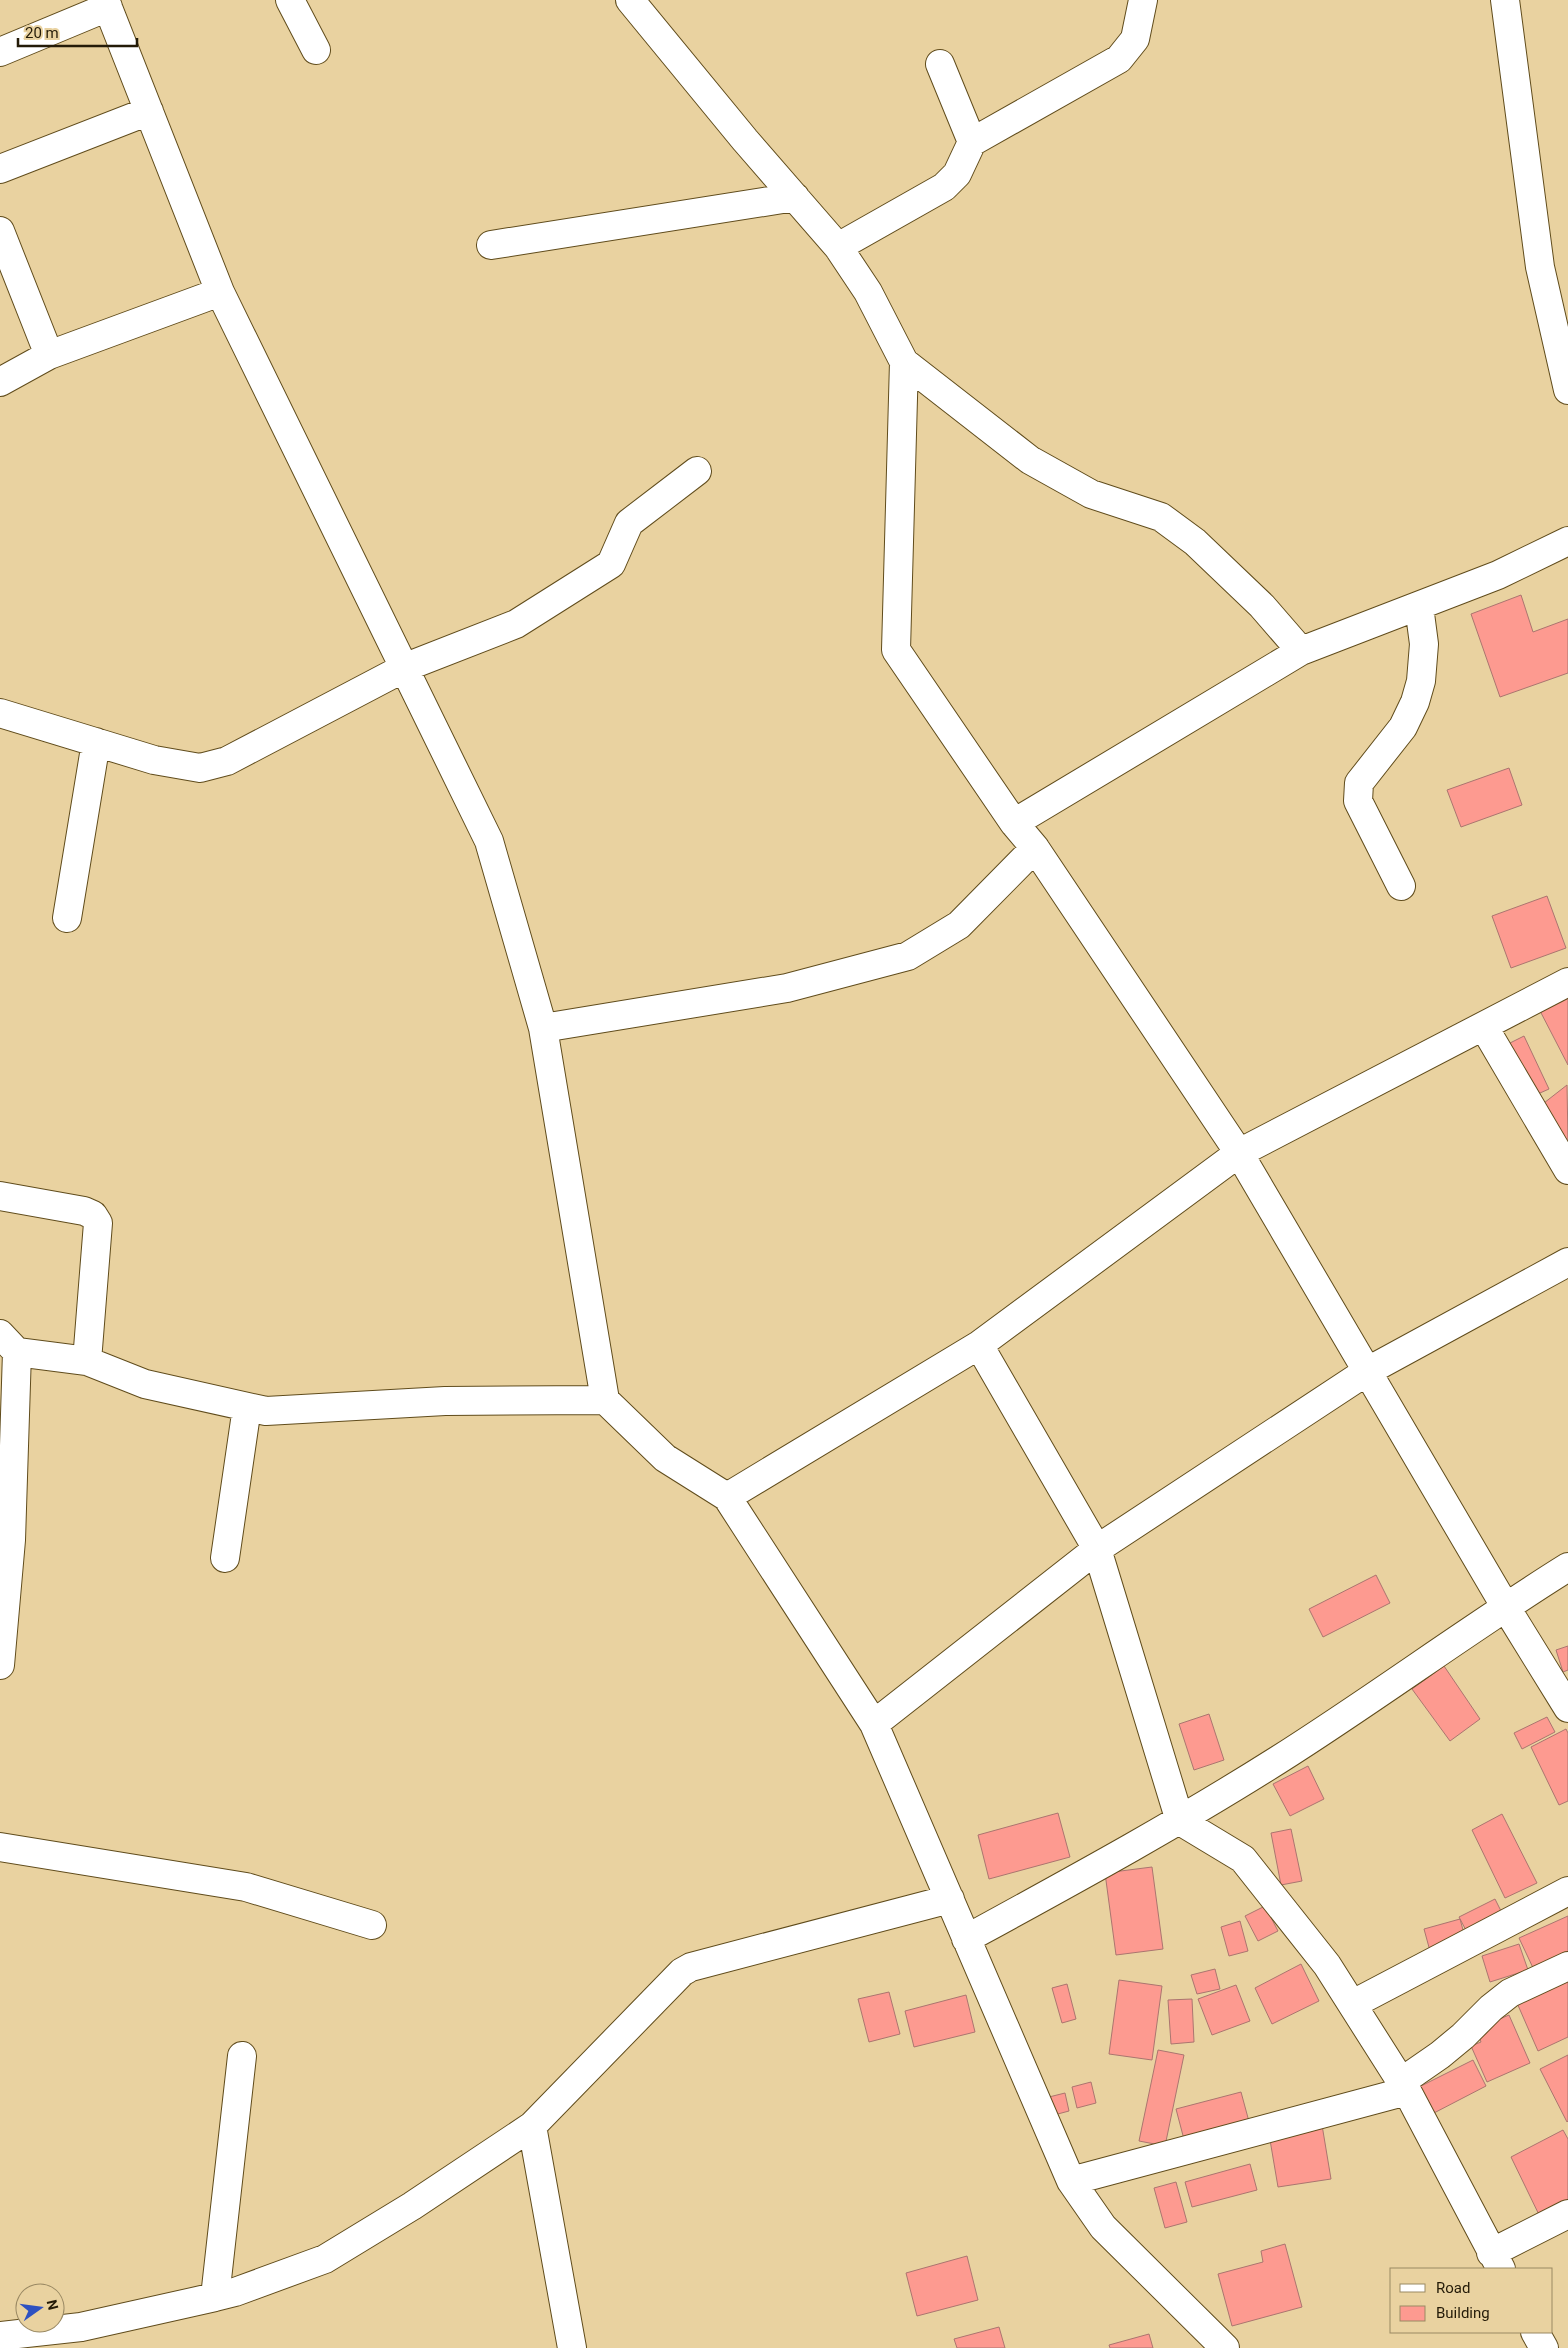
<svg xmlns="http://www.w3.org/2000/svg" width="1568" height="2348" font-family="Roboto,sans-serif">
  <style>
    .building { fill: #fd9a90; stroke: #ab756f }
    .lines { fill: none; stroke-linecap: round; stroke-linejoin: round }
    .street-casing { stroke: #604c1c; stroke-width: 30 }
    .street { stroke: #fff; stroke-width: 28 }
  </style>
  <rect width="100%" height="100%" fill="#e9d2a0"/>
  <!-- building -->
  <path class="building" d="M1521,595L1533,632L1568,619V673L1500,697L1471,614Z
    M1509,768L1522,805L1461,827L1447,790Z
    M1547,896L1566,948L1511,968L1492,916Z
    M1568,991V1065L1538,1007Z
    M1524,1036L1549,1089L1531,1097L1506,1045Z
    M1567,1085L1568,1142L1562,1147L1535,1110Z
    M1376,1575L1390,1603L1323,1637L1309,1609Z
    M1568,1646V1670L1563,1672L1556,1650Z
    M1444,1666L1480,1719L1450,1741L1412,1689Z
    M1209,1714L1224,1760L1194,1770L1179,1724Z
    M1547,1717L1555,1732L1522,1749L1514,1733Z
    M1566,1729L1568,1733V1801L1559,1805L1531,1747Z
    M1308,1766L1324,1799L1290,1816L1273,1784Z
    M1058,1813L1070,1857L989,1879L978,1835Z
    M1502,1814L1537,1883L1505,1898L1472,1830Z
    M1291,1829L1302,1881L1281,1885L1271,1833Z
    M1152,1867L1163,1949L1116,1955L1105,1873Z
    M1495,1899L1505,1919L1470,1938L1459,1917Z
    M1265,1906L1278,1931L1258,1941L1245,1916Z
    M1568,1916V1955L1534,1970L1519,1938Z
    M1460,1919L1466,1941L1430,1951L1424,1929Z
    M1240,1921L1248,1951L1229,1956L1221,1927Z
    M1519,1944L1528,1970L1490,1982L1482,1956Z
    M1301,1964L1319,2001L1272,2024L1255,1988Z
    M1215,1969L1220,1989L1197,1994L1191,1975Z
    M1119,1980L1162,1986L1152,2060L1109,2054Z
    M1568,1980V2037L1538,2051L1517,2003Z
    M1067,1984L1076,2019L1062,2023L1052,1988Z
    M1236,1985L1250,2021L1212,2035L1198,1999Z
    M889,1992L900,2034L869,2042L858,1999Z
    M966,1995L975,2032L914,2047L905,2011Z
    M1192,1999L1194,2042L1171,2044L1168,2000Z
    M1509,2015L1530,2063L1487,2082L1471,2046L1481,2042L1476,2029Z
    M1158,2050L1184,2055L1165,2146L1139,2141Z
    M1568,2055V2121L1567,2122L1540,2069Z
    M1473,2060L1486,2086L1432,2114L1419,2087Z
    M1091,2082L1096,2103L1077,2108L1072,2087Z
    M1241,2092L1251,2129L1186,2147L1176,2109Z
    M1065,2093L1069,2111L1054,2115L1049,2097Z
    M1322,2125L1331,2179L1278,2187L1269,2134Z
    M1563,2130L1568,2139V2210L1543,2223L1511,2157Z
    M1250,2164L1257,2190L1192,2207L1185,2182Z
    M1176,2182L1187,2222L1165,2228L1154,2188Z
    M1285,2244L1302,2307L1232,2326L1218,2274L1263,2262L1261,2251Z
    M967,2256L978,2300L917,2316L906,2273Z
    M999,2327L1005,2348H957L954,2339Z
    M1149,2334L1153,2348H1110L1109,2345Z"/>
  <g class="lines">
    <defs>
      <path id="street" d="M105,0L220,292L489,841L543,1028L605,1400L665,1458L727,1497L874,1724L1071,2181L1103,2227L1225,2348
        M290,0L316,50
        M630,0L745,140L838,247L868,292L904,362L1030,460L1091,494L1161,517L1195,542L1262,606L1301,651
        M1505,0L1540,267L1568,390
        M0,52L108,7
        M940,64L972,142
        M0,169L149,111
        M0,231L49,355
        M491,245L795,197
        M838,247L944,187L957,174L972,142L1119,59L1135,39L1143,0
        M904,362L896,650L1014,823L1035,848L1239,1153L1505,1606L1568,1708
        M0,382L49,355L220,292
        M0,713L154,760L200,768L227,761L406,667L516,624L611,564L629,523L697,471
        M1014,823L1301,651L1498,575L1568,541
        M1401,886L1358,801L1359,783L1403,727L1415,702L1421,681L1424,644L1419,606
        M67,918L96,742
        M1484,1027L1568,1170
        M543,1028L787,988L908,956L959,925L1035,848
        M0,1196L84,1211L93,1215L98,1223L87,1361
        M0,1334L17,1352L11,1540L0,1665
        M979,1345L1097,1549L1180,1821L1243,1859L1327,1965L1407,2091L1501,2269
        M17,1352L87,1361L145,1384L266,1411L445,1401L605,1400
        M727,1497L979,1345L1239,1153L1568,982
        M225,1558L247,1407
        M874,1724L1097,1549L1366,1372L1568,1262
        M0,1847L246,1887L372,1925
        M966,1939C1072,1881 1177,1824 1278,1760C1376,1698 1470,1628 1568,1567
        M1353,2004L1568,1891
        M1401,2082L1440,2055L1463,2036L1491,2008L1510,1993L1568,1966
        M532,2126L572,2348
        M1071,2181L1407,2091
        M1491,2253L1568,2214
        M215,2297L242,2056
        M1535,2332L1544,2348
        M0,2336L81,2327L215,2297L235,2292L325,2259L412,2206L532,2126L682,1972L691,1967L950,1899"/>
    </defs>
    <!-- street casing -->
    <use href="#street" class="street-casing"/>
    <!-- street -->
    <use href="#street" class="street"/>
  </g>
  <!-- legend -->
  <rect x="1390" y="2268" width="162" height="65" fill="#e9d2a0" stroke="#9a8963"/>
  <rect x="1400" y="2284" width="25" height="8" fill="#ffffff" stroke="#9a8963"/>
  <text x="1436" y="2293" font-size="15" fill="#241b08">Road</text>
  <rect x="1400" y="2306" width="25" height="15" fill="#fd9a90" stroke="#9a8963"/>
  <text x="1436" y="2318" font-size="15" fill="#241b08">Building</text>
  <!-- north arrow -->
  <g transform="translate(40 2308) rotate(76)"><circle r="24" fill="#e9d2a0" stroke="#9a8963"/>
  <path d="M0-4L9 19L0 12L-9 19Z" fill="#2e51c1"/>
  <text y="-8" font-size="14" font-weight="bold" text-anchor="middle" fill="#241b08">N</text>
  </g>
  <!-- scale -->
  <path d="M18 38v8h119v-8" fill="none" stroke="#241b08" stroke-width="2.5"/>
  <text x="25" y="38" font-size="15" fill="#241b08" stroke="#e9d2a0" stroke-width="4" paint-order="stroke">20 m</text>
</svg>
